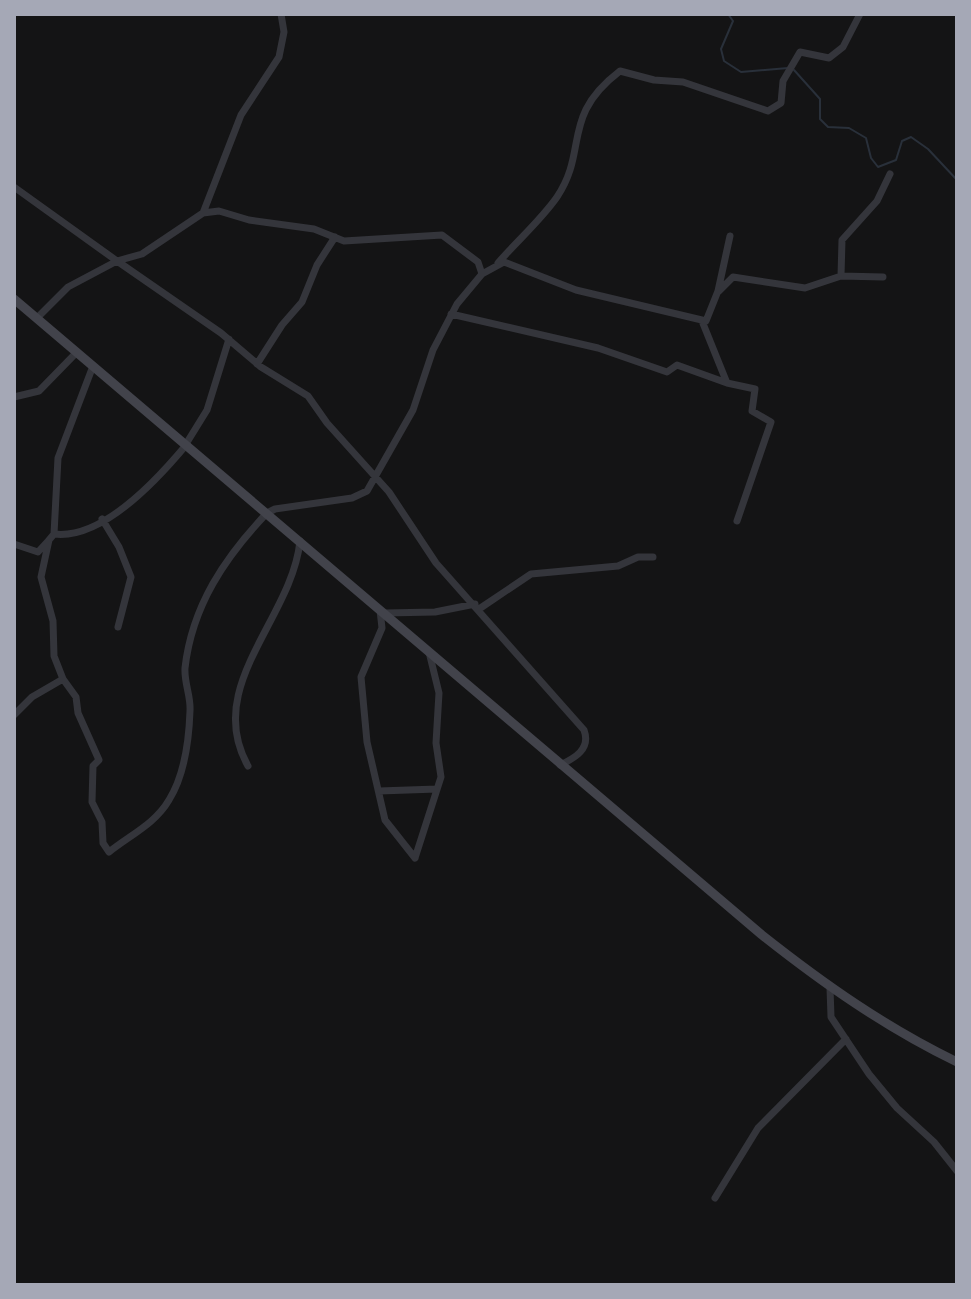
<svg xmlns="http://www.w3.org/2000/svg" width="971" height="1299" font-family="Inter,sans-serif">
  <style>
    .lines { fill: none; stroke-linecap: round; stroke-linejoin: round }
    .stream { stroke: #29303a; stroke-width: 2 }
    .minor { stroke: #34353b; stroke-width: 7 }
    .secondary { stroke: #42434b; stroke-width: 9 }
  </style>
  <rect width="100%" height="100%" fill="#141415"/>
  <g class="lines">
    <!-- stream -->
    <path class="stream" d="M728,14L733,21L721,49L724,61L741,72L788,68
      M794,70L820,99V119L828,127L849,128L866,138L871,158L878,167L896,160L902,141L911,137L928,149L957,180"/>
    <!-- minor -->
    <path class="minor" d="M14,187L117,261L68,287L37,318
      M203,213L219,211L249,220L314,229L344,241L442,235L478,262L482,274
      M117,261L221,333L261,367L308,396L327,423L389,492L436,563L584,730C591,749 575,758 560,765
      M117,261L142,254L203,213L241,115L279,57L284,32L281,14
      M498,263C517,241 541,220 557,197C589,149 560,117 620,71L654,80L683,82L768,111L781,103L783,81L800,52L829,58L843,47L860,14
      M841,276L883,277
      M719,291L733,277L805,288L841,276L842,240L877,201L890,174
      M451,314L598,348L667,372L677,365L727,383
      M702,321L727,383L755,389L752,411L771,422L737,521
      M257,364L282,325L302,302L317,265L335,237
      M14,397L39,391L77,352
      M186,444L207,410L229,339
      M102,519L119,547L131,577L118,627
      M54,534C102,540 158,479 187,444
      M49,540L54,534L58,458L93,366
      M14,544L38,552L49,540L41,577L53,621L54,656L63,679L76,697L78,713L99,760L93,766L92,802L102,822L103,843L109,852C130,835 155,824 169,800C184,776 189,739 190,711C191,696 184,683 185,668C192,606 225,557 267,513L275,509L352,498L367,491L413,410L433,350L457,304L482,274L504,262L576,290L706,321L718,291L730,236
      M479,609L531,574L618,566L638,557H653
      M380,610L382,628L361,677L367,742L385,820L415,858
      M385,613L435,612L475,604
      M14,715L32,697L63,679
      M248,766C203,686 292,619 300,541
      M379,791L437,789
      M415,858L441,777L436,743L439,693L429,652
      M830,988L831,1017L869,1074L897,1108L934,1142L957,1171
      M715,1198L758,1128L846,1039"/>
    <!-- secondary -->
    <path class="secondary" d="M14,299L762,935C824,984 885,1027 957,1062"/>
  </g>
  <!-- border -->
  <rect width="971" height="1299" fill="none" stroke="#a5a8b6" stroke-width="32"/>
</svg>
